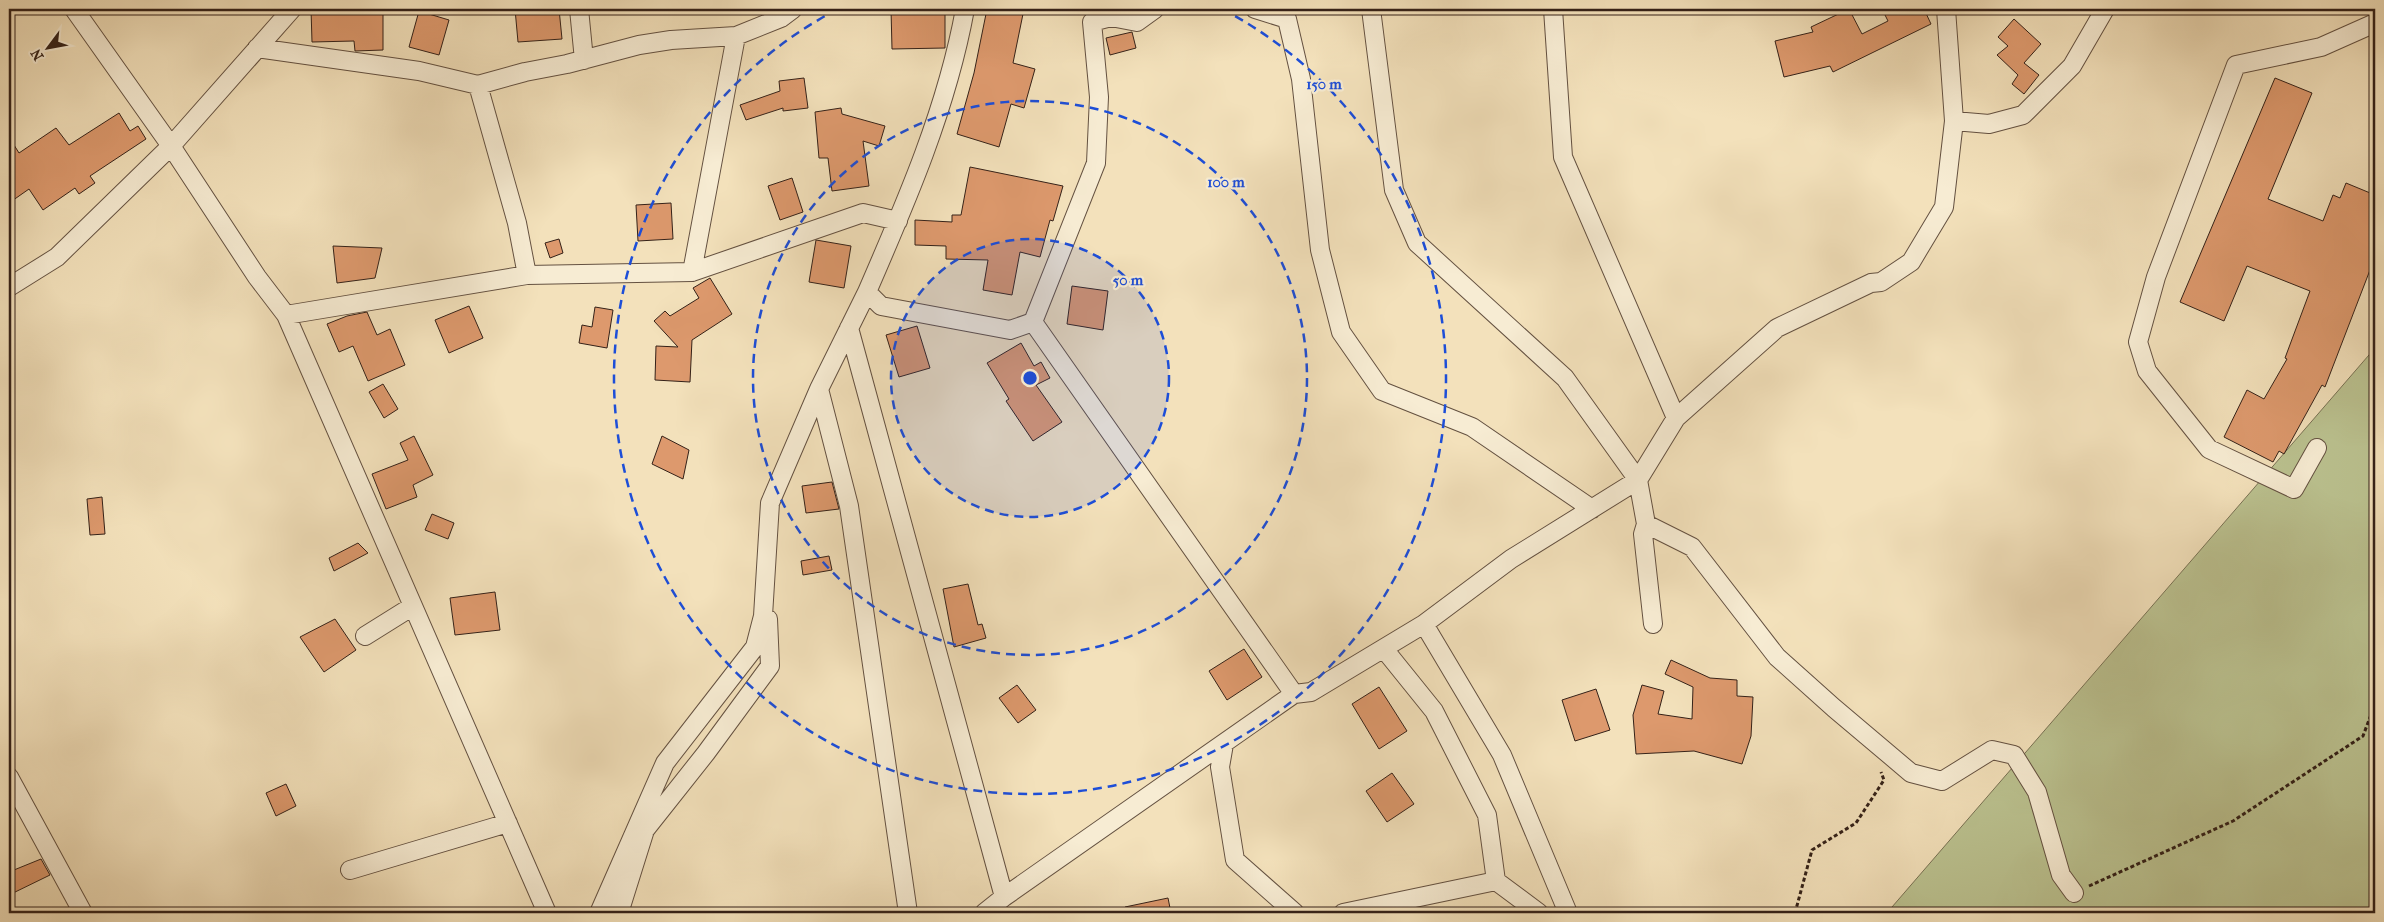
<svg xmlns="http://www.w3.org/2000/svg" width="2384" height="922" font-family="'IM FELL French Canon',serif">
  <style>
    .green { fill: #bbc290; stroke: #787254 }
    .building { fill: #dd996d; stroke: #342118 }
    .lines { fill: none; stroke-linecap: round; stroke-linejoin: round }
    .minor-casing { stroke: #645141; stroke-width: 20 }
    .path { stroke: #342118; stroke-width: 3; stroke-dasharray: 4 2.5; stroke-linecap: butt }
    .minor { stroke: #f7ecd3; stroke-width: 18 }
    .ring { fill: none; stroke: #1d4ed8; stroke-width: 2.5; stroke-dasharray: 9 6 }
    .centre { fill: #1d4ed8; stroke: #f7ecd3; stroke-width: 2.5 }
    .ring-label { font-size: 15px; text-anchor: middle; font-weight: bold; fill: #1d4ed8; stroke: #f7ecd3; stroke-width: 4.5; stroke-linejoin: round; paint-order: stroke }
  </style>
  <rect width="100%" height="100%" fill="#f3e1bb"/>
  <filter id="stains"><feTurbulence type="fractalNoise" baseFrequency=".004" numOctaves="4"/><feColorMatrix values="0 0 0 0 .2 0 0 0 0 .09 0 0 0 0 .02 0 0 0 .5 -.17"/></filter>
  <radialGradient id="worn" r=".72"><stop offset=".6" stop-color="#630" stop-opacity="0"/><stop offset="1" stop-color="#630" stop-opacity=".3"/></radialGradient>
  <!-- green -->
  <path class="green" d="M2375,348V913H1893L1892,907Z"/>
  <!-- building -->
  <path class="building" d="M311,9H383V50L355,51L354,41L312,42Z
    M515,9H559L562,39L518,42Z
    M891,9H945V48L892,49Z
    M987,9H1024L1013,63L1035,69L1024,108L1011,104L999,147L957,134L974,73Z
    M1849,9L1862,34L1888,21L1882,9H1924L1931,24L1833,72L1830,66L1784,77L1775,41L1813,32L1811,27Z
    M419,11L449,20L439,55L409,47Z
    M2014,19L2041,44L2024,63L2039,75L2024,94L2012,84L2018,75L1997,55L2008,46L1998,37Z
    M1132,32L1136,48L1110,55L1106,38Z
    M804,78L808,108L783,111V108L746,120L740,105L780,91L779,81Z
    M2275,78L2312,93L2268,199L2323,221L2333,195L2340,198L2346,183L2375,195V257L2325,387L2322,385L2284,454L2279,451L2273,462L2224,437L2247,390L2264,399L2287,359L2285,358L2310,291L2247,266L2224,321L2180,302Z
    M841,108L842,114L885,126L879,146L863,141L869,186L832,191L828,158H819L815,112Z
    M119,113L130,131L138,126L146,139L90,176L95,183L79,194L75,188L43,210L29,189L9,203V137L19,153L56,128L69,145Z
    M970,167L1063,186L1053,221L1050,220L1040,257L1020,252L1012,295L983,290L988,260L946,259V246L915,245V220L952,222V215H961Z
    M792,178L803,212L780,220L768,186Z
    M671,203L673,239L638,241L636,205Z
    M559,239L563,253L550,258L545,243Z
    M816,240L851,246L844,288L809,282Z
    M333,246L382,248L375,278L337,283Z
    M710,278L732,314L692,340L690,382L655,380L656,346L678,347L654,321L665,311L670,316L699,298L693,288Z
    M1072,286L1108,291L1103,330L1067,324Z
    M469,306L483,338L449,353L435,320Z
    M595,307L613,310L607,348L579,343L582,325L592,327Z
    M367,312L377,335L390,329L405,365L368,381L353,346L339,352L327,324L347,316Z
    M917,326L930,368L899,377L886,335Z
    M1021,343L1034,366L1041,362L1050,378L1036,385L1062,422L1033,441L1006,401L1009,399L987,363Z
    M383,384L398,409L384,418L369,392Z
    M414,436L433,475L413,485L417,497L386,509L372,474L408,460L400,443Z
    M662,436L689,450L683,479L652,464Z
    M832,482L839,509L806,513L802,486Z
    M102,497L105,534L90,535L87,499Z
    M432,514L454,523L448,539L425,530Z
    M358,543L368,553L334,571L329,558Z
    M829,556L832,570L803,575L801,561Z
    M968,584L978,625L982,624L986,638L954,647L943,589Z
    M495,592L500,630L455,635L450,598Z
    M335,619L356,650L324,672L300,637Z
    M1244,649L1262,677L1227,700L1209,671Z
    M1671,660L1710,678L1737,680V696L1753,697L1751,736L1742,764L1694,751L1636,754L1633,715L1642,685L1664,691L1658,714L1692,719L1693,687L1665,674Z
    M1017,685L1036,710L1018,723L999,698Z
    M1379,687L1407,731L1379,749L1352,704Z
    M1596,689L1610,730L1575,741L1562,700Z
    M1392,773L1414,804L1387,822L1366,791Z
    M286,784L296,806L276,816L266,793Z
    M41,859L50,875L9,895V872Z
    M1168,898L1171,913H1126L1125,907Z"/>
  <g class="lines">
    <defs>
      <path id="minor" d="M74,9L171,146L257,277L286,315L527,275L692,272L863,213L898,221
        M579,9L584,60
        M965,9C947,108 907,200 867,292L881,306L1010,330L1033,322L1096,163L1099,97L1092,22L1111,17L1137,22L1155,9
        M1255,9L1287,19L1301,79L1320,250L1341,332L1382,391L1472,427L1592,509
        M1371,9L1394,190L1417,243L1565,378L1638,480L1646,524L1643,534L1653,624
        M1553,9L1563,157L1676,418
        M257,48L419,71L478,85L525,72L567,64L639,45L671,40L736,36L781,18L793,9
        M478,85L517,223L527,275
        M1954,121L1989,124L2023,115L2072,66L2105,9
        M692,272L736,36
        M9,287L57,257L171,146L292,9
        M867,292L819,389L849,506L908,913
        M286,315L547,913
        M1033,322L1294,694
        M849,328L1004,897
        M2317,448L2294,489L2209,449L2147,371L2138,342L2156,277L2236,65L2321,47L2375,23
        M1646,524L1692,547L1777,657L1834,708L1911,773L1942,781L1992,750L2014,755L2037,792L2061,875L2074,893
        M1424,624L1502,755L1568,913
        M365,636L413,606
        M1384,649L1434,711L1487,815L1496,881L1539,913
        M1224,744L1220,767L1235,860L1295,913
        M9,777L83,913
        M350,870L508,823
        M599,913L665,763L755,647L763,616L770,503L819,389
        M619,913L645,830L706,753L770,666L768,619
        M984,913L1004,897L1294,694L1311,692L1424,624L1511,559L1638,480L1676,418L1777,328L1871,283L1881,282L1911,262L1944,207L1954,121L1946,9
        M1343,913L1496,881"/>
    </defs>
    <!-- minor casing -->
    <use href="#minor" class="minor-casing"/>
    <!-- path -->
    <path class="path" d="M2089,886L2233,821L2363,736L2375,704
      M1795,913L1812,850L1856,823L1884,780L1881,772"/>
    <!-- minor -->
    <use href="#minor" class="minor"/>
  </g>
  <!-- distance rings -->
  <circle cx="1030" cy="378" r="139" fill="#1d4ed8" fill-opacity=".12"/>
  <g class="ring">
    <circle cx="1030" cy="378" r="139"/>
    <circle cx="1030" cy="378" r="277"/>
    <path d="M1222 9A416 416 0 1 1 838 9"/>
  </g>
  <circle cx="1030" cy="378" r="8" class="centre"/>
  <g class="ring-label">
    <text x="1324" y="89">150 m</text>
    <text x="1226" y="187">100 m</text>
    <text x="1128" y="285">50 m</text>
  </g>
  <!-- margin -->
  <rect width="2384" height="922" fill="none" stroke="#f3e1bb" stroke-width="30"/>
  <rect x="10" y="10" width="2364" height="902" fill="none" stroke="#342118" stroke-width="2.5"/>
  <rect x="15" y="15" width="2354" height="892" fill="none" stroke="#342118"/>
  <!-- north arrow -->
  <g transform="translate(48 48) rotate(238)" stroke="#f7ecd3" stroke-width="4" paint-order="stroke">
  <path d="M0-4L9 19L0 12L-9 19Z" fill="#342118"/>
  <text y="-8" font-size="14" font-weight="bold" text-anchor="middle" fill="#342118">N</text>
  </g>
  <rect width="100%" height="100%" filter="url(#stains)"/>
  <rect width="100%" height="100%" fill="url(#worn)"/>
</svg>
